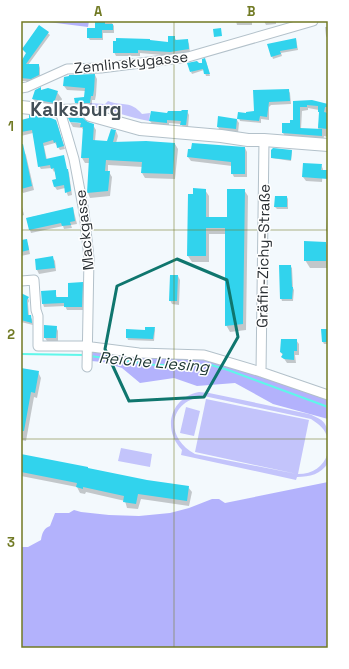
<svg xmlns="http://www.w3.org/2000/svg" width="349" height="669" font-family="'Space Grotesk',sans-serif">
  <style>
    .green { fill: #c3c4fb }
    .forest { fill: #b3b2fc }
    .shadow { fill: #0003; fill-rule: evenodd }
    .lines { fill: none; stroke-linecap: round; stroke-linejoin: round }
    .stream { stroke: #5ff7ea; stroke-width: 2 }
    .building { fill: #31d3ed }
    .minor-casing { stroke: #b3c1ca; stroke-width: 11 }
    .major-casing { stroke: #b3c1ca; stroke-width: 14 }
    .minor { stroke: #fff; stroke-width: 9 }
    .major { stroke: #fff; stroke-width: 12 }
    .marked { fill: none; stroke: #0f766e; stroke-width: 3; stroke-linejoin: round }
    .grid { fill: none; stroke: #717a24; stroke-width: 1; stroke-opacity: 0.55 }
    .labels { text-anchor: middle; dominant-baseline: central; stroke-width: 3; stroke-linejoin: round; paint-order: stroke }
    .street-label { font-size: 15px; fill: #2a2f33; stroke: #fff }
    .water-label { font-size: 16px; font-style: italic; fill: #1c3633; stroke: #fff }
    .district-label { font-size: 19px; font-weight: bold; fill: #445058; stroke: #fff }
    .neatline { fill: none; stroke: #717a24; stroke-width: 1.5 }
    .grid-label { font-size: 13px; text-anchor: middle; font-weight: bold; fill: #717a24 }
  </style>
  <rect width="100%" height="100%" fill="#f3f9fd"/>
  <!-- green -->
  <path class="green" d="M108,101C124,107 130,100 142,114L150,113L149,121C129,118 111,109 90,107V103L105,104Z
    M199,392L209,393L309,414C324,420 328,423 328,439C325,429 320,425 311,419L204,396C168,401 164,437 195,454L297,474L195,452L206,399L309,420L298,474C313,474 323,467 328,453V463C321,474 310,477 297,477L296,480L181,455L182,450C162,429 170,398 199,392Z
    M186,407L200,411L194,436L180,433Z
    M121,448L152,454L150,467L118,461Z"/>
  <!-- forest -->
  <path class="forest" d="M40,21H89L88,27Z
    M93,351L210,359L270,379L328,400V419L273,404L235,383L197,386L174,378L140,383L122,368L103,362L91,361Z
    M328,482V648H21V547H28L41,540C42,533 44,528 50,526L55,513H69L74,510L81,512L109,515L139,516L170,513L189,508L212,499H219L225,503Z"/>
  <!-- shadow -->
  <path class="shadow" d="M224,21H252V25H237L236,21L225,22Z
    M264,21H276V24L266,25Z
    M96,23H112L114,26V33H103V40H90L88,37L96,29Z
    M39,26L50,35L28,65H39L40,68V78L33,81H21V61H23L27,54L23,49Z
    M325,27H328V39L326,36Z
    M174,37L177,41L187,40L189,44L190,53L173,56L140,53V56H116L114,52L150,40L151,42L169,43Z
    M296,39L298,50L281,53L282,56L273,59L272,56Z
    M206,61L210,76H206L204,70L192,74L191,72L199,65Z
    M95,75L97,79L96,95L95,100H92V107H78L76,103L85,98V91L67,90L64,86Z
    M40,89L42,91L57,92L62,99L58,110L38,107L33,99Z
    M288,90L290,93L291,104L271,105L269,107V120L261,119V123L240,121L239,118L255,112L254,91Z
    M294,102L328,105V111L327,110L326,114H328V137L324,136L323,140L285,136L283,133L294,121ZM308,108L319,110L320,114L318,130L301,129L302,111L308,110Z
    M187,111L189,115L188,128H184L181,124L169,123V127L153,125L150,121L168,114Z
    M219,118L237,120L239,123L238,133L220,131L218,127Z
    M56,120L65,149L60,150L55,143L44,146L47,160L67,169L69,173L72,195L68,196L65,188L57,190L55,187L54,181L57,180L55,171L54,172L52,168L41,169L39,166L33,133L21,136V121Z
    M70,122L93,125L96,130L95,141L108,142L116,131L118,136L116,143L175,144L178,149L175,179L145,178L142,173L143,167L108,165V172H109L112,177L110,196L90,198L88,193L90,163H85L82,158L84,131L82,128L73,127Z
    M245,148L247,152V177H234L232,173V166L191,161L188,157L189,150Z
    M24,151L26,155L34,190L23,193L21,190V152Z
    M292,151L291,161L272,158Z
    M304,164L321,165L323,169L322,182L306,181L303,177Z
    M205,190L209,196V218H228L244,190L248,196L246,330L230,332L226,325V234H209V262H192L188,256L194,195Z
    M287,197L288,199V209H277L275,207Z
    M328,202V234L326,230Z
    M21,203L24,215L21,216Z
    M73,208L77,224L71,225L72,228L64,229L63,226L31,233L30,230L27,218Z
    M26,240L28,244L30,254L21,256V241Z
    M326,243L328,247V268H310L305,260Z
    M52,257L55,261L56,271L39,274L37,270L36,260Z
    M290,266L292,268L293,288L294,290L293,301H282L281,298Z
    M178,276L180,280L179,305L172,304L170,300Z
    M82,283L84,286L83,310H67L65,306L44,307L43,304L55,291L57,298H69Z
    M21,292V294L28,298L29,301L28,303L29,316L32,319L33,325L21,322Z
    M56,327L58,331V342L47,341L45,338Z
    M154,328L155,330L154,341L128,340L127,337Z
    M328,330V344H324L323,342Z
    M296,340L299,344V355H295L296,363H287L283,357V356L281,352Z
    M21,369L38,372L41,378L37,398L34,397L26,441L21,440Z
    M21,455L147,481L188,487L192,492L189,506L141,499L138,509L127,508L125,501L86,492L85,494L80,493L77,487L21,476Z"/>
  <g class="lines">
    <!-- stream -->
    <path class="stream" d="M21,354L84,355
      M90,356L155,365H211L228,370L328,407"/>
  </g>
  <!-- building -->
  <path class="building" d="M95,22H105V24H113V30H102V38H87V28H95Z
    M39,25L49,32L26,64H39V75L31,79L21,78V60H22L26,53L22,49Z
    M221,28L222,36L214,37L213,29Z
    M168,36H175V40L188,39L189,49L170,52L138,50V53H113V41H116V38L150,39V40L168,42Z
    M296,38L297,48L280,51L281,54L271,57L267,44Z
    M205,58L210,74H204L203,69L190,72L187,63L197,61L199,63H202V59Z
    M95,74L94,90L93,96H91L90,103H75L74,98L84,97L85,88L63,86L64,77L69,76V75Z
    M41,87V90L48,88L58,91L54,103L32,99L35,90Z
    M289,89L290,101L269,102L267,117L260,116L259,121L237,119L238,112L246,113V112L254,111L253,90Z
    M312,100L328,104V107H325L324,112L328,113V129L318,128L319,112H318V106L307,105V107H300V128L322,129V136L282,133V123H290V120H293V101Z
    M182,110H188L186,125H180L181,121L167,120V123L149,121L151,111L167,113L168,111H181Z
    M29,115L51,118L56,120L64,146L57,148L56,142L54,143L53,140L43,143L46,159L64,155L67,169H68L71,191L65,193L64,185L54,187L52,180L56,179L54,168L51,169L50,165L38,167L32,130L21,132V120L29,118Z
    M218,116L237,119L236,129L217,127Z
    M68,118H83L88,122L94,124L93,140L107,141L111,129L116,130L113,142L146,141L175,143L173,174L141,173L142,162L106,160L105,171H110L108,191L87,193L89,158H81L83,127H80L81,123L70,122Z
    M192,143L245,147V174H231V162L187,157L188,149H191Z
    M21,144H23L32,186L21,189Z
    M273,148L292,150L291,160L271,158V150Z
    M303,163L322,164L321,170H328V179L302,177Z
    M193,188L206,189V217H227V189H245L243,324L225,326V228H206V256H187L188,194H193Z
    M275,196H287V207H274Z
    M73,207L75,221L70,222L71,225L62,226L61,223L29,230L26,218Z
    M27,239L29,250L21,252V240Z
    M304,241L326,242V261H304Z
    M53,256L55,268L36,270L35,259Z
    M279,265H291L292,287H293L292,299H280Z
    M170,275H178L177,301H169Z
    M83,282L82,307H64V303L42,304L41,291L56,290V297H68V283Z
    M21,293L29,297L27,300L28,315H31L32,323L21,320Z
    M44,325L57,326L56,338H44Z
    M145,327H155L153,339L126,338V329L145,330Z
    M321,329H328V342H322Z
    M281,339H297V351H294V360L284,359L281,357L283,354L280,352Z
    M21,368L39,371L35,393L31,392L24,431H21Z
    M21,454L88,467V468L147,480L189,486L187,501L138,494L136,504L123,502L124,496L83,487V489L76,487L77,483L21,472Z"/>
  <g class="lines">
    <defs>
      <path id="minor" d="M21,88L27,87L67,69L101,68L188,57L313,21
        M60,111L74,159L84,212L89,258L87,367
        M21,281L34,280L36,310L38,316V346H84L139,353L204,355L261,372L328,395
        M261,372L264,140"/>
      <path id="major" d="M21,107L60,111L87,110
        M90,115L140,129L221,136L248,140H264L328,145"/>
    </defs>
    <!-- minor casing -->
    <use href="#minor" class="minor-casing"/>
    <!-- major casing -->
    <use href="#major" class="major-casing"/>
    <!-- minor -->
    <use href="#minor" class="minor"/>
    <!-- major -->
    <use href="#major" class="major"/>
  </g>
  <!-- marked area -->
  <path class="marked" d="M177,259L227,280L238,337L204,397L129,401L105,349L117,286Z"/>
  <!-- grid -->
  <path class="grid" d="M174,21V648M21,230H328M21,439H328"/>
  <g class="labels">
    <!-- street labels -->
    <g class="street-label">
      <text transform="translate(131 62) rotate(-6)">Zemlinskygasse</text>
      <text transform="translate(84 230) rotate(-96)">Mackgasse</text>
      <text transform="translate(263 256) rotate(-89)">Gräfin-Zichy-Straße</text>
    </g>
    <!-- water labels -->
    <g class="water-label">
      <text transform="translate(154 362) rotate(5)">Reiche Liesing</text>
    </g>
    <!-- district labels -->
    <g class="district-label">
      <text x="76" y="109">Kalksburg</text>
    </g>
  </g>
  <!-- border -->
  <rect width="349" height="669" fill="none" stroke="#ffffff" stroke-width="44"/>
  <rect x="22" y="22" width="305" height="625" class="neatline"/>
  <g class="grid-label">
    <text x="98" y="16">A</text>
    <text x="251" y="16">B</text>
    <text x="11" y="131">1</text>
    <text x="11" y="339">2</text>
    <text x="11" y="547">3</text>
  </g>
</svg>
